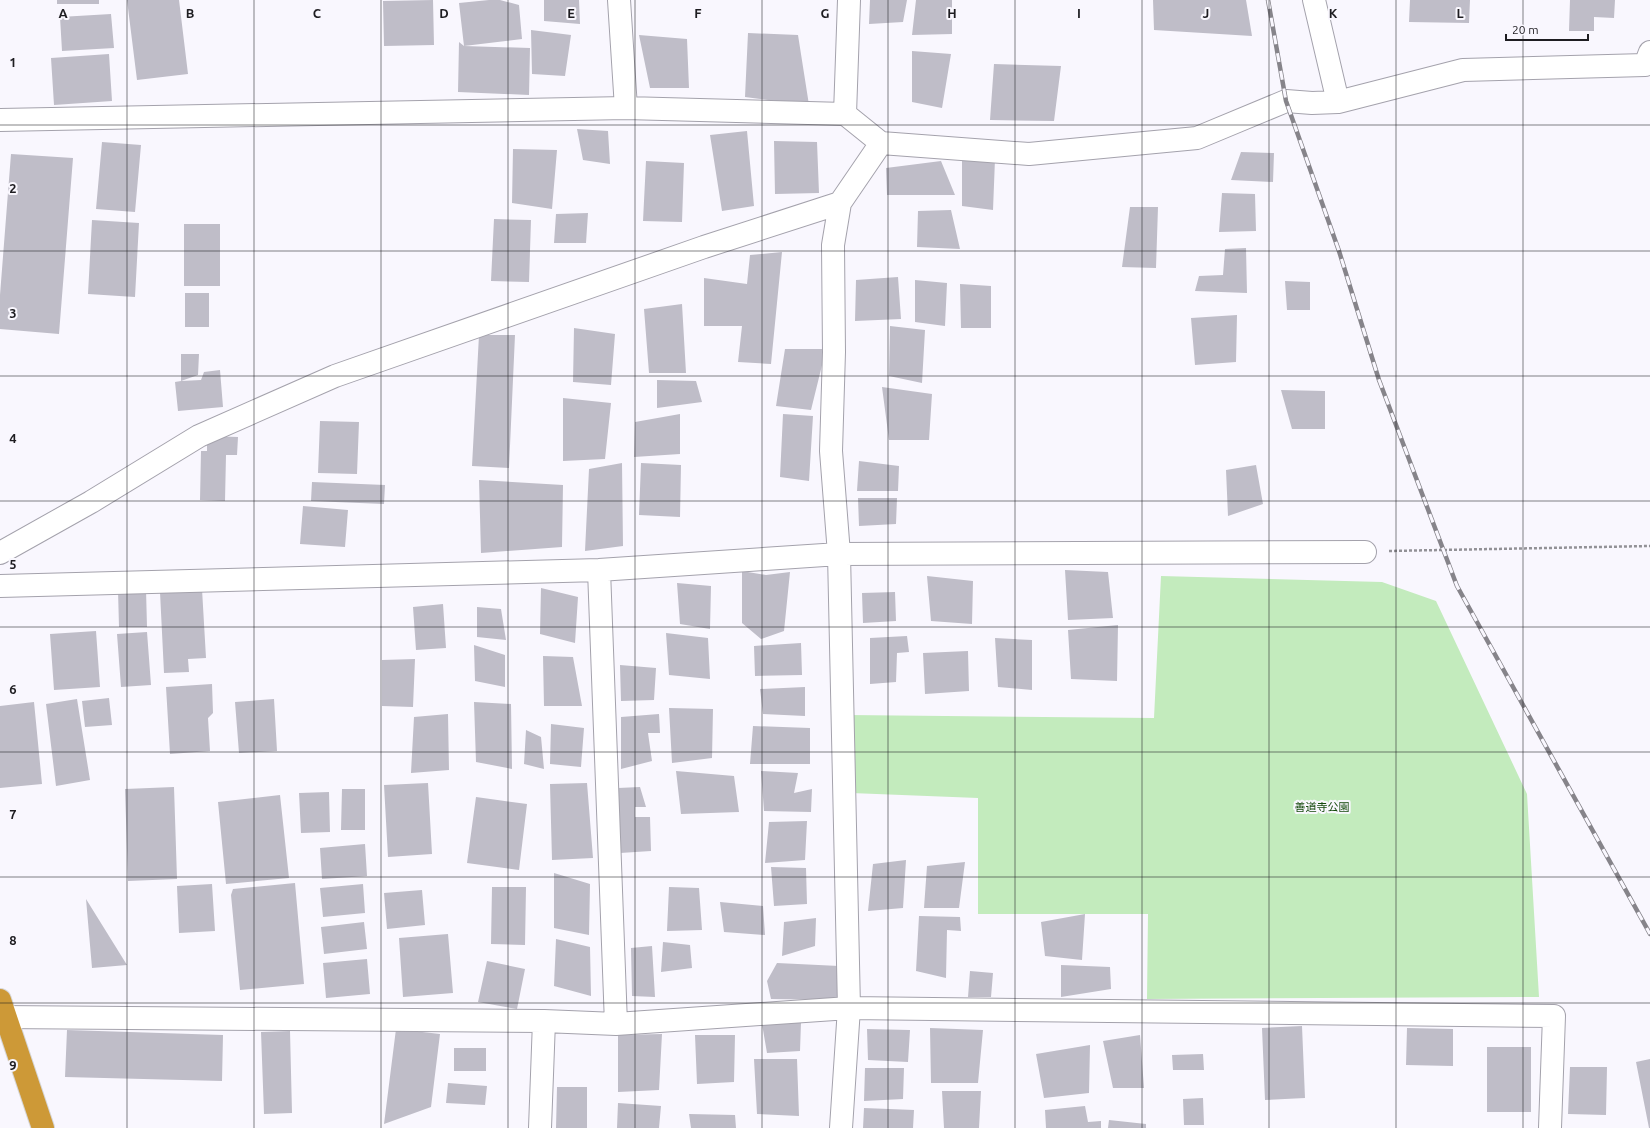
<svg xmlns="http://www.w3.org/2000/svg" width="1650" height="1128" font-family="Ubuntu,'Noto Sans JP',sans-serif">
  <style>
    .green { fill: #c3ebbd }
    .building { fill: #bfbdc8 }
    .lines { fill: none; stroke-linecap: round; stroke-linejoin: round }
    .minor-casing { stroke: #a4a2ac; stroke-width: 24 }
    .highway-casing { stroke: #d6d6d7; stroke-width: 24 }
    .path { stroke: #929196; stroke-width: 2.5; stroke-dasharray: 3 2; stroke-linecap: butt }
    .minor { stroke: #fff; stroke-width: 22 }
    .highway { stroke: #cd9937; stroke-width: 22 }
    .rail-casing { stroke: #86848a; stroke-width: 4.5 }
    .rail { stroke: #f9f7fe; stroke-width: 3; stroke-dasharray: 9; stroke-linecap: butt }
    .grid { fill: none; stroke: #1e1d21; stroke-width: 1; stroke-opacity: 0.55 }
    .labels { text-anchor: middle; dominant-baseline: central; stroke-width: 4; stroke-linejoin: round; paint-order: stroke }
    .park-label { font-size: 11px; fill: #154a0d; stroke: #f9f7fe }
    .grid-label { font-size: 13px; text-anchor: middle; font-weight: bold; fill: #1e1d21; stroke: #f9f7fe; stroke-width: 4; stroke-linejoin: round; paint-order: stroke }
  </style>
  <rect width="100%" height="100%" fill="#f9f7fe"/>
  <!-- green -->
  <path class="green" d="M1161,576L1382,582L1436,601L1527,794L1539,997L1147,999L1148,914H978V798L851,793L848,715L1154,718Z"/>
  <!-- building -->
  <path class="building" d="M57,0H99V4H57Z
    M127,0H179L188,74L137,80Z
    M433,0L434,45L384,46L383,1Z
    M489,0H500L519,5L522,39L464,46L530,48L529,95L458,92L459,42L464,46L459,3Z
    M544,0H579L580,24L544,21Z
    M870,0H907L903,22L869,24Z
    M916,0H952V34L912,35Z
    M1153,0H1246L1252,36L1154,30Z
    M1410,0H1470L1469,23L1409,22Z
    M1570,0H1615L1614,18L1594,17V31H1569Z
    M111,14L114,48L62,51L60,17Z
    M531,30L571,35L565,76L532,74Z
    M748,33L798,35L809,105L745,97Z
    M639,35L687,39L689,88H650Z
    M912,51L951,54L942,108L912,102Z
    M109,54L112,101L54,105L51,58Z
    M994,64L1061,66L1054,121L990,120Z
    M577,129L608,131L610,164L583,160Z
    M747,131L754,206L722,211L710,135Z
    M774,141L817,142L819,193L775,194Z
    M102,142L141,145L135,212L96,209Z
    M513,149L557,150L552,209L512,203Z
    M1241,152L1274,153L1273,182L1231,180Z
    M11,154L73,158L59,334L0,329V295Z
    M995,159L993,210L962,206V160Z
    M646,161L684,163L682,222L643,221Z
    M941,161L955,195H887L886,168Z
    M1222,193L1255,194L1256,231L1219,232Z
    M1130,207H1158L1156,268L1122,267Z
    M951,210L960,249L917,247L918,211Z
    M588,213L586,243H554L556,214Z
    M494,219L531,220L529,282L491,281Z
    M92,220L139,223L135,297L88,294Z
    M184,224H220V286H184Z
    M1246,248L1247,293L1195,291L1199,276L1223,275L1225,249Z
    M782,252L771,364L738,362L742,326H704V278L747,284L750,255Z
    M898,277L901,319L855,321L856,280Z
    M915,280L947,283L945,326L915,322Z
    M1285,281L1310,282V310H1287Z
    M960,284L991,286V328H961Z
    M185,293H209V327H185Z
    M682,304L686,373H649L644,309Z
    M1237,315L1236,362L1195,365L1191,318Z
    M890,326L925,330L922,383L889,376Z
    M574,328L615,334L611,385L573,382Z
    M479,335H515L509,468L472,466Z
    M785,349H826L811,410L776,406Z
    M181,354H199L198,375L181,381L201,380L204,372L220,370L223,407L178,411L175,382L181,381Z
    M657,380L696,381L702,402L657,408Z
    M882,387L932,394L929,440H889Z
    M1281,390L1325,391V429H1292Z
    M563,398L611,403L605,459L563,461Z
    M680,414V454L634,457L635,422Z
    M783,414L813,416L809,481L780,477Z
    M320,421L359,422L357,474L318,473Z
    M207,436L238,437L237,455H226L225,501L200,500L201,451H207Z
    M859,461L899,466L898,491H857Z
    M622,463L623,546L585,551L589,469Z
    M641,463L681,465L680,517L639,515Z
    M1256,465L1263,504L1228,516L1226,470Z
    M479,480L563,485L562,547L481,553Z
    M312,482L385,485L384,504L311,501Z
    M858,498H897L896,524L859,526Z
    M303,506L348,510L345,547L300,544Z
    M1065,570L1108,572L1113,618L1068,620Z
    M742,571L766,575L790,572L784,631L761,639L742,623Z
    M927,576L973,581L972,624L931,621Z
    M677,583L711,586L710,629L680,624Z
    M541,588L578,597L575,643L540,634Z
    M146,589L147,627H119L118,590Z
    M202,589L206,658L188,659L189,672L164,673L160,592Z
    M895,592L896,621L863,623L862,593Z
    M443,604L446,648L416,650L413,607Z
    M477,607L501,609L506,640L477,637Z
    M1118,625L1117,681L1071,679L1068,630Z
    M96,631L100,687L54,690L50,634Z
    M147,632L151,685L121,687L117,634Z
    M666,633L708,638L710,679L669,675Z
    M907,636L909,652L897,653L896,682L870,684V638Z
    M995,638L1032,640V690L998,687Z
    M801,643L802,675L755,676L754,646Z
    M474,645L505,655V687L475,681Z
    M968,651L969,691L925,694L923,653Z
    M543,656L573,657L582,706H544Z
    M415,659L413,707L382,706V660Z
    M620,665L656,668L654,700L621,701Z
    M212,684L213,713L208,718L210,751L170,754L166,687Z
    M805,687V716L763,714L760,689Z
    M109,698L112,725L85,727L82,701Z
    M77,699L90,780L56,786L46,704Z
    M274,699L277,751L239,753L235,702Z
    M34,702L42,784L0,788V706Z
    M474,702L511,704L512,769L476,762Z
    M669,708L713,709L712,758L672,763Z
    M448,714L449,770L411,773L414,717Z
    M659,714L660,733H648L652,761L621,769V717Z
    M551,724L584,728L581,767L550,764Z
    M753,726L810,728V764H750Z
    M526,730L541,737L544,769L524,764Z
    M676,771L734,776L739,812L681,814Z
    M761,771L798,773L794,793L812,789L811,812L764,811Z
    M428,783L432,854L388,857L384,785Z
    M587,783L593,858L552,860L550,784Z
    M174,787L177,879L128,881L125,789Z
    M640,787L646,807H635V817H650L651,851L620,853L618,788Z
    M342,789H365V830H341Z
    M329,792L330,832L301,833L299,793Z
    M280,795L289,878L226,884L218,802Z
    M476,797L527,804L519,870L467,863Z
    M807,821L805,860L765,863L769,822Z
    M365,844L367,876L322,879L320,848Z
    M906,860L903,908L868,911L873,864Z
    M965,862L959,908H924L927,866Z
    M771,867L806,868L807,904L774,906Z
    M554,873L590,884L589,935L554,928Z
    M295,883L304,984L240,990L231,895L233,889Z
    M212,884L215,931L179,933L177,886Z
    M363,884L365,913L323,917L320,888Z
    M492,887H526L525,945L491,944Z
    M669,887L699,888L702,930L667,931Z
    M422,890L425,925L387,929L384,893Z
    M86,899L127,965L92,968Z
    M720,902L763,906L765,935L724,932Z
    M1085,914L1082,960L1045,956L1041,922Z
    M919,916L960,917L961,931L947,930L946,978L916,971Z
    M816,918L815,946L782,956L784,922Z
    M364,922L367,949L324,954L321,927Z
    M448,934L453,993L403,997L399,938Z
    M556,939L590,947L591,996L554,986Z
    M663,942L690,945L692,968L661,972Z
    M652,946L655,997L632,996L631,948Z
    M367,959L370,994L326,998L323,963Z
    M487,961L525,969L517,1009L478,1002Z
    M777,963L839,966L841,1000L771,999L767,981Z
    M1061,965L1110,967L1111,989L1061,997Z
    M970,971L993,973L991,997H968Z
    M801,1022L800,1051L767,1053L762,1024Z
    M1302,1026L1305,1098L1265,1100L1262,1028Z
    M930,1028L983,1030L978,1083H931Z
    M1407,1028L1453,1029V1066L1406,1065Z
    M396,1029L440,1034L431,1107L384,1124Z
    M867,1029L910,1030L908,1062L868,1060Z
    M67,1030L223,1035L222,1081L65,1077Z
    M290,1031L292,1113L264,1114L261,1032Z
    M662,1034L659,1090L618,1092V1035Z
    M695,1035H735L734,1082L697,1084Z
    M1140,1035L1144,1088H1113L1103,1041Z
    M1090,1045L1089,1093L1044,1098L1036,1054Z
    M1487,1047H1531V1112H1487Z
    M454,1048H486V1071H454Z
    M1203,1054L1204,1070H1173L1172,1055Z
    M754,1059H797L799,1116L757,1114Z
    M1650,1059V1128H1649L1636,1062Z
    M1570,1067H1607L1606,1115L1568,1114Z
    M865,1068H904L903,1099L864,1101Z
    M448,1083L487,1086L485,1105L446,1103Z
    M557,1087H587V1128H556Z
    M942,1091H981L979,1128H944Z
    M1203,1098L1204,1125H1184L1183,1099Z
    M618,1103L661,1106L659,1128H617Z
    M1085,1106L1088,1122L1101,1121V1128H1046L1045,1110Z
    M864,1108L914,1110L913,1128H863Z
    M689,1114L735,1115L736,1128H691Z
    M1109,1120L1146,1124V1128H1108Z"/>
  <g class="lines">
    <defs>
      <path id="minor" d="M619,0L626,108
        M1314,0L1338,102
        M845,114L849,0
        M0,120L626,108L845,114L881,143L1029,154L1197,138L1286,101L1312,103L1338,102L1463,70L1645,65L1650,52
        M0,553L91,502L199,436L335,376L704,247L840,203
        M599,570L616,1024
        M0,586L599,570L839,554L1365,552
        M0,1017L544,1021L616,1024L849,1008L1554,1016L1550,1128
        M540,1128L544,1021
        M841,1128L849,1008L839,554L831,451L834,352L833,245L840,203L881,143"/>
      <path id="highway" d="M0,1000L43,1128"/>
    </defs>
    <!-- minor casing -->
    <use href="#minor" class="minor-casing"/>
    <!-- highway casing -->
    <use href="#highway" class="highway-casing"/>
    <!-- path -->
    <path class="path" d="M1389,551L1650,546"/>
    <!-- minor -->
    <use href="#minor" class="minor"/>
    <!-- highway -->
    <use href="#highway" class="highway"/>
    <defs>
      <path id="rail" d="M1268,0L1286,101L1339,251L1379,380L1457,586L1650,934"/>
    </defs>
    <!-- rail casing -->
    <use href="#rail" class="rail-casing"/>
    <!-- rail -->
    <use href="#rail" class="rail"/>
  </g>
  <!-- grid -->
  <path class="grid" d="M127,0V1128M254,0V1128M381,0V1128M508,0V1128M635,0V1128M762,0V1128M888,0V1128M1015,0V1128M1142,0V1128M1269,0V1128M1396,0V1128M1523,0V1128M0,125H1650M0,251H1650M0,376H1650M0,501H1650M0,627H1650M0,752H1650M0,877H1650M0,1003H1650"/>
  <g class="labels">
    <!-- park labels -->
    <g class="park-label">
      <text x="1322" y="807">善道寺公園</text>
    </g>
  </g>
  <g class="grid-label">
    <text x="63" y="18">A</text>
    <text x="190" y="18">B</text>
    <text x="317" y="18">C</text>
    <text x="444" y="18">D</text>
    <text x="571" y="18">E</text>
    <text x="698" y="18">F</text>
    <text x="825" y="18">G</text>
    <text x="952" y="18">H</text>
    <text x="1079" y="18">I</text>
    <text x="1206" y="18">J</text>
    <text x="1333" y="18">K</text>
    <text x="1460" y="18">L</text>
    <text x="13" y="67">1</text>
    <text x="13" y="193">2</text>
    <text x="13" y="318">3</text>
    <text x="13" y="443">4</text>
    <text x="13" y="569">5</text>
    <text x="13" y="694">6</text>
    <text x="13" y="819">7</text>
    <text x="13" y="945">8</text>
    <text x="13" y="1070">9</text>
  </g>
  <!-- scale -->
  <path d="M1506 34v6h82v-6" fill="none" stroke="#1e1d21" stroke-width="2"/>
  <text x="1512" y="34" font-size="12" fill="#1e1d21" stroke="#f9f7fe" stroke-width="3" paint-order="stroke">20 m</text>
</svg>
